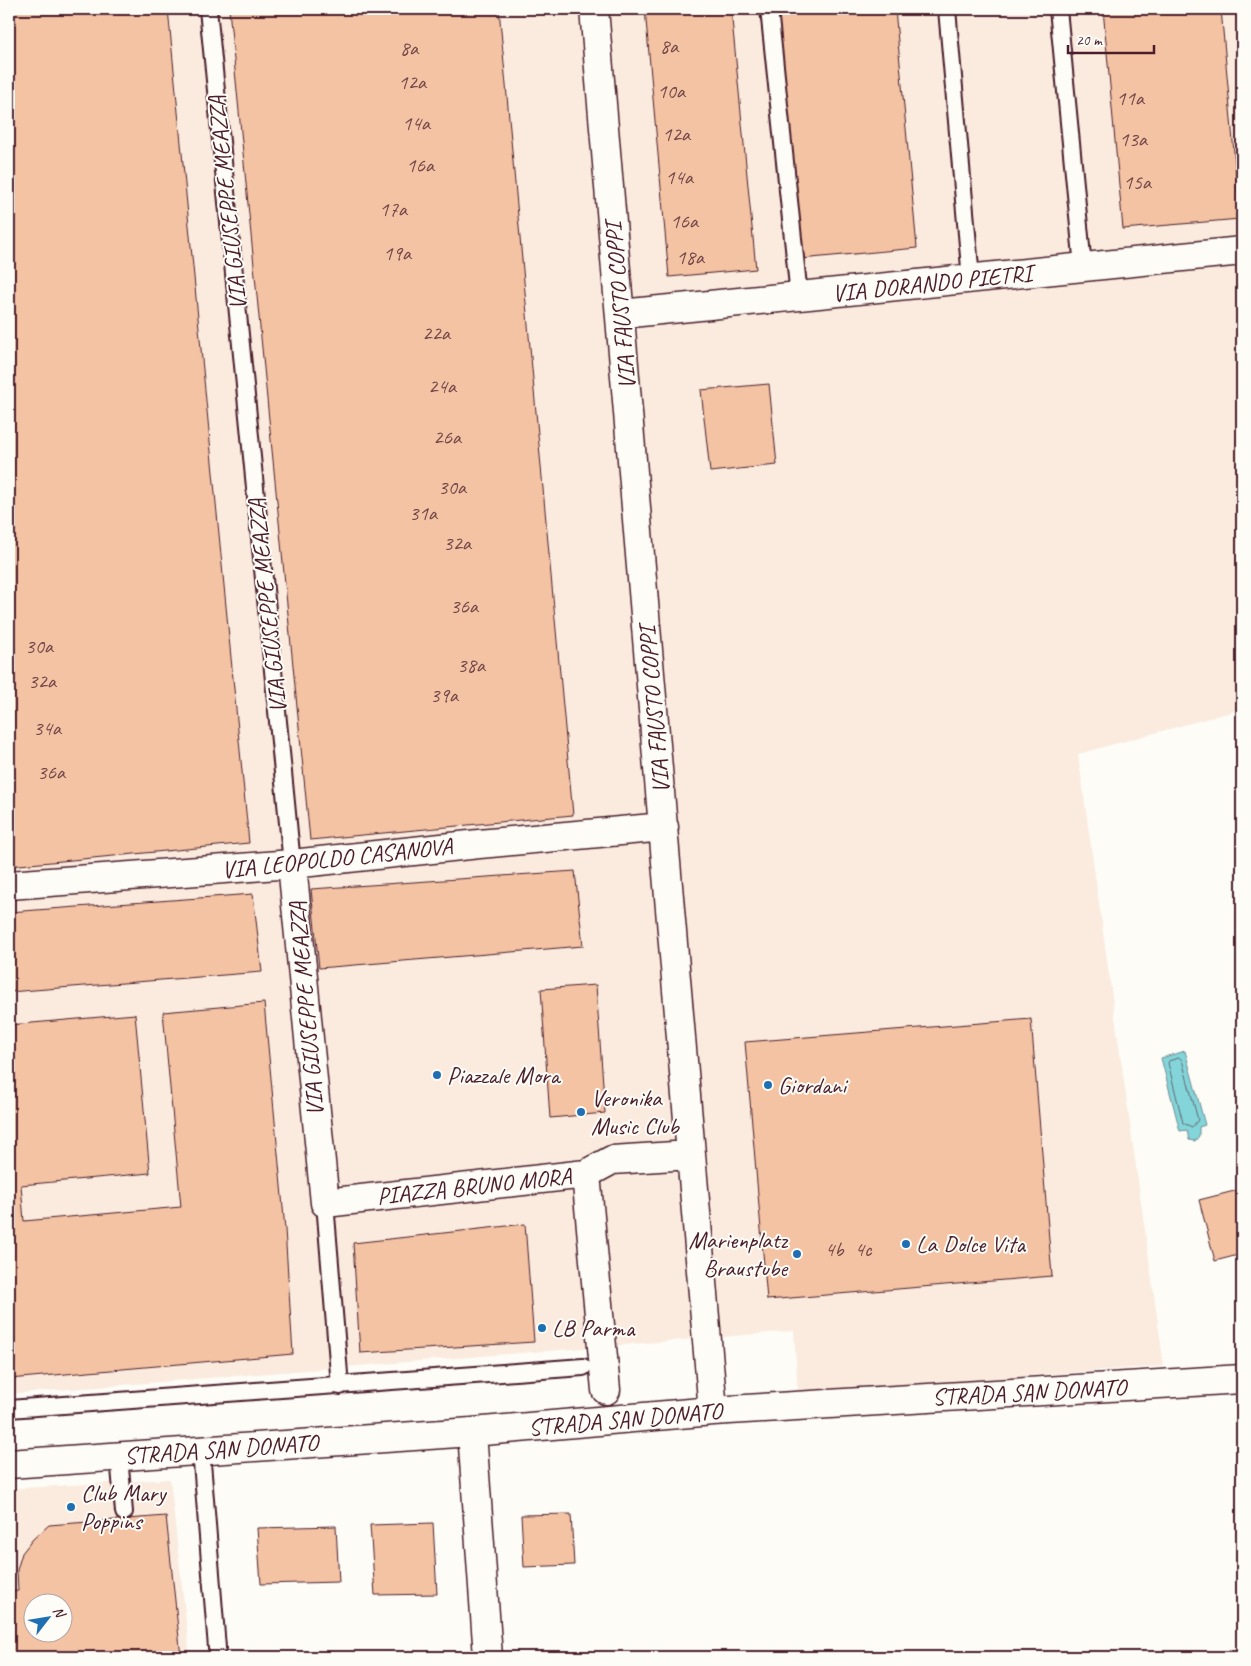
<svg xmlns="http://www.w3.org/2000/svg" width="1251" height="1666" font-family="Caveat,sans-serif">
  <style>
    .built { fill: #faebde; fill-rule: evenodd }
    .water { fill: #83d5d9; stroke: #6c8c93 }
    .lines { fill: none; stroke-linecap: round; stroke-linejoin: round }
    .shore { stroke: #616871; stroke-width: 1 }
    .building { fill: #f4c3a4; stroke: #4a1f2b; fill-rule: evenodd }
    .service-casing { stroke: #4a1f2b; stroke-width: 20 }
    .minor-casing { stroke: #4a1f2b; stroke-width: 31 }
    .service { stroke: #fdfcf7; stroke-width: 16 }
    .minor { stroke: #fdfcf7; stroke-width: 28 }
    .poi-dot { fill: #1f6fb2; stroke: #fdfcf7; stroke-width: 2 }
    .labels { text-anchor: middle; dominant-baseline: central; stroke-width: 4; stroke-linejoin: round; paint-order: stroke }
    .number-label { font-size: 21px; fill: #744849 }
    .street-label { font-size: 24px; fill: #4a1f2b; stroke: #fdfcf7 }
    .poi-label { font-size: 24px; fill: #4a1f2b; stroke: #fdfcf7; text-anchor: start }
  </style>
  <rect width="100%" height="100%" fill="#fdfcf7"/>
  <filter id="ink" filterUnits="userSpaceOnUse"><feTurbulence type="fractalNoise" baseFrequency=".02" numOctaves="2"/><feDisplacementMap in="SourceGraphic" scale="10" xChannelSelector="R" yChannelSelector="G"/><feConvolveMatrix kernelMatrix="1 2 1 2 8 2 1 2 1" color-interpolation-filters="sRGB"/></filter>
  <g filter="url(#ink)">
    <!-- built -->
    <path class="built" d="M9,9H1242V709L1078,754L1164,1366L798,1393L794,1331L9,1394Z
      M170,1479L190,1657H9V1489ZM32,1604H62V1634H32Z"/>
    <!-- water -->
    <path class="water" d="M1185,1051L1205,1125L1199,1127V1136L1195,1141L1189,1140L1187,1130L1180,1131L1161,1058Z"/>
    <g class="lines">
      <!-- shore -->
      <path class="shore" d="M1180,1058L1182,1060L1198,1120L1192,1127L1183,1123L1168,1063L1169,1061Z"/>
    </g>
    <!-- building -->
    <path class="building" d="M9,9H168L249,843L9,866Z
      M229,9H499L573,815L310,840Z
      M645,9H731L756,269L669,277Z
      M778,9H895L917,248L801,259Z
      M1103,9H1221L1240,219L1123,229Z
      M769,384L777,465L710,472L701,390Z
      M575,871L583,946L319,968L311,889Z
      M253,894L262,972L9,992V912Z
      M596,985L605,1113L550,1118L541,989Z
      M264,1003L285,1229L293,1354L9,1379V1025L135,1014L150,1173L21,1185L24,1221L181,1207L163,1012Z
      M1031,1019L1052,1276L767,1300L745,1042Z
      M1242,1189V1254L1215,1261L1199,1200Z
      M525,1224L534,1342L360,1353L353,1243Z
      M571,1514L574,1565L524,1567L521,1515Z
      M166,1516L181,1657H9V1592L18,1591L17,1570L22,1553L33,1539L49,1525ZM32,1604H62V1634H32Z
      M433,1523L437,1594L375,1595L370,1525Z
      M336,1526L339,1582L261,1584L257,1528Z"/>
    <g class="lines">
      <defs>
        <path id="service" d="M208,9L292,864
          M769,9L799,296
          M947,9L971,279
          M1058,9L1083,267
          M325,1203L340,1386
          M9,1409L583,1367
          M201,1450L217,1648
          M119,1457L124,1512"/>
        <path id="minor" d="M594,9C635,476 671,944 713,1411
          M621,314L1242,251
          M292,864L325,1203L586,1174L606,1390
          M9,885L292,864L479,844L664,827
          M586,1174L612,1160L690,1155
          M472,1432L488,1657
          M9,1464L472,1432L713,1411L1242,1379"/>
      </defs>
      <!-- service casing -->
      <use href="#service" class="service-casing"/>
      <!-- minor casing -->
      <use href="#minor" class="minor-casing"/>
      <!-- service -->
      <use href="#service" class="service"/>
      <!-- minor -->
      <use href="#minor" class="minor"/>
    </g>
  </g>
  <!-- markers -->
  <g class="poi-dot">
    <circle cx="437" cy="1075" r="5"/>
    <circle cx="768" cy="1085" r="5"/>
    <circle cx="581" cy="1112" r="5"/>
    <circle cx="906" cy="1244" r="5"/>
    <circle cx="797" cy="1254" r="5"/>
    <circle cx="542" cy="1328" r="5"/>
    <circle cx="71" cy="1507" r="5"/>
  </g>
  <g class="labels">
    <!-- number labels -->
    <g class="number-label">
      <text x="669" y="46">8a</text>
      <text x="409" y="48">8a</text>
      <text x="412" y="82">12a</text>
      <text x="671" y="91">10a</text>
      <text x="1130" y="98">11a</text>
      <text x="416" y="123">14a</text>
      <text x="676" y="134">12a</text>
      <text x="1133" y="139">13a</text>
      <text x="420" y="165">16a</text>
      <text x="679" y="177">14a</text>
      <text x="1137" y="182">15a</text>
      <text x="393" y="209">17a</text>
      <text x="684" y="221">16a</text>
      <text x="397" y="253">19a</text>
      <text x="690" y="257">18a</text>
      <text x="436" y="333">22a</text>
      <text x="442" y="386">24a</text>
      <text x="447" y="437">26a</text>
      <text x="452" y="487">30a</text>
      <text x="423" y="513">31a</text>
      <text x="457" y="543">32a</text>
      <text x="464" y="606">36a</text>
      <text x="39" y="646">30a</text>
      <text x="471" y="665">38a</text>
      <text x="42" y="681">32a</text>
      <text x="444" y="695">39a</text>
      <text x="47" y="728">34a</text>
      <text x="51" y="772">36a</text>
      <text x="834" y="1249">4b</text>
      <text x="863" y="1249">4c</text>
    </g>
    <!-- street labels -->
    <g class="street-label">
      <text transform="translate(227 203) rotate(-96)">VIA GIUSEPPE MEAZZA</text>
      <text transform="translate(932 283) rotate(-6)">VIA DORANDO PIETRI</text>
      <text transform="translate(620 306) rotate(-95)">VIA FAUSTO COPPI</text>
      <text transform="translate(267 606) rotate(-96)">VIA GIUSEPPE MEAZZA</text>
      <text transform="translate(654 710) rotate(-95)">VIA FAUSTO COPPI</text>
      <text transform="translate(337 858) rotate(-6)">VIA LEOPOLDO CASANOVA</text>
      <text transform="translate(306 1009) rotate(-95)">VIA GIUSEPPE MEAZZA</text>
      <text transform="translate(474 1186) rotate(-6)">PIAZZA BRUNO MORA</text>
      <text transform="translate(1029 1392) rotate(-3)">STRADA SAN DONATO</text>
      <text transform="translate(625 1419) rotate(-5)">STRADA SAN DONATO</text>
      <text transform="translate(221 1449) rotate(-4)">STRADA SAN DONATO</text>
    </g>
    <!-- poi labels -->
    <g class="poi-label">
      <text x="447" y="1075">Piazzale Mora</text>
      <text x="778" y="1085">Giordani</text>
      <text x="591" y="1098">Veronika<tspan x="591" dy="28">Music Club</tspan></text>
      <text x="787" y="1240" text-anchor="end">Marienplatz<tspan x="787" dy="28">Braustube</tspan></text>
      <text x="916" y="1244">La Dolce Vita</text>
      <text x="552" y="1328">LB Parma</text>
      <text x="81" y="1493">Club Mary<tspan x="81" dy="28">Poppins</tspan></text>
    </g>
  </g>
  <!-- margin -->
  <rect width="1251" height="1666" fill="none" stroke="#fdfcf7" stroke-width="30"/>
  <rect x="15" y="15" width="1221" height="1636" fill="none" stroke="#4a1f2b" stroke-width="2" filter="url(#ink)"/>
  <!-- north arrow -->
  <g transform="translate(48 1618) rotate(59)"><circle r="24" fill="#fdfcf7" stroke="#b5a4a5"/>
  <path d="M0-4L9 19L0 12L-9 19Z" fill="#1f6fb2"/>
  <text y="-8" font-size="14" font-weight="bold" text-anchor="middle" fill="#4a1f2b">N</text>
  </g>
  <!-- scale -->
  <path d="M1068 45v8h86v-8" fill="none" stroke="#4a1f2b" stroke-width="2.5"/>
  <text x="1076" y="45" font-size="15" fill="#4a1f2b" stroke="#fdfcf7" stroke-width="4" paint-order="stroke">20 m</text>
</svg>
